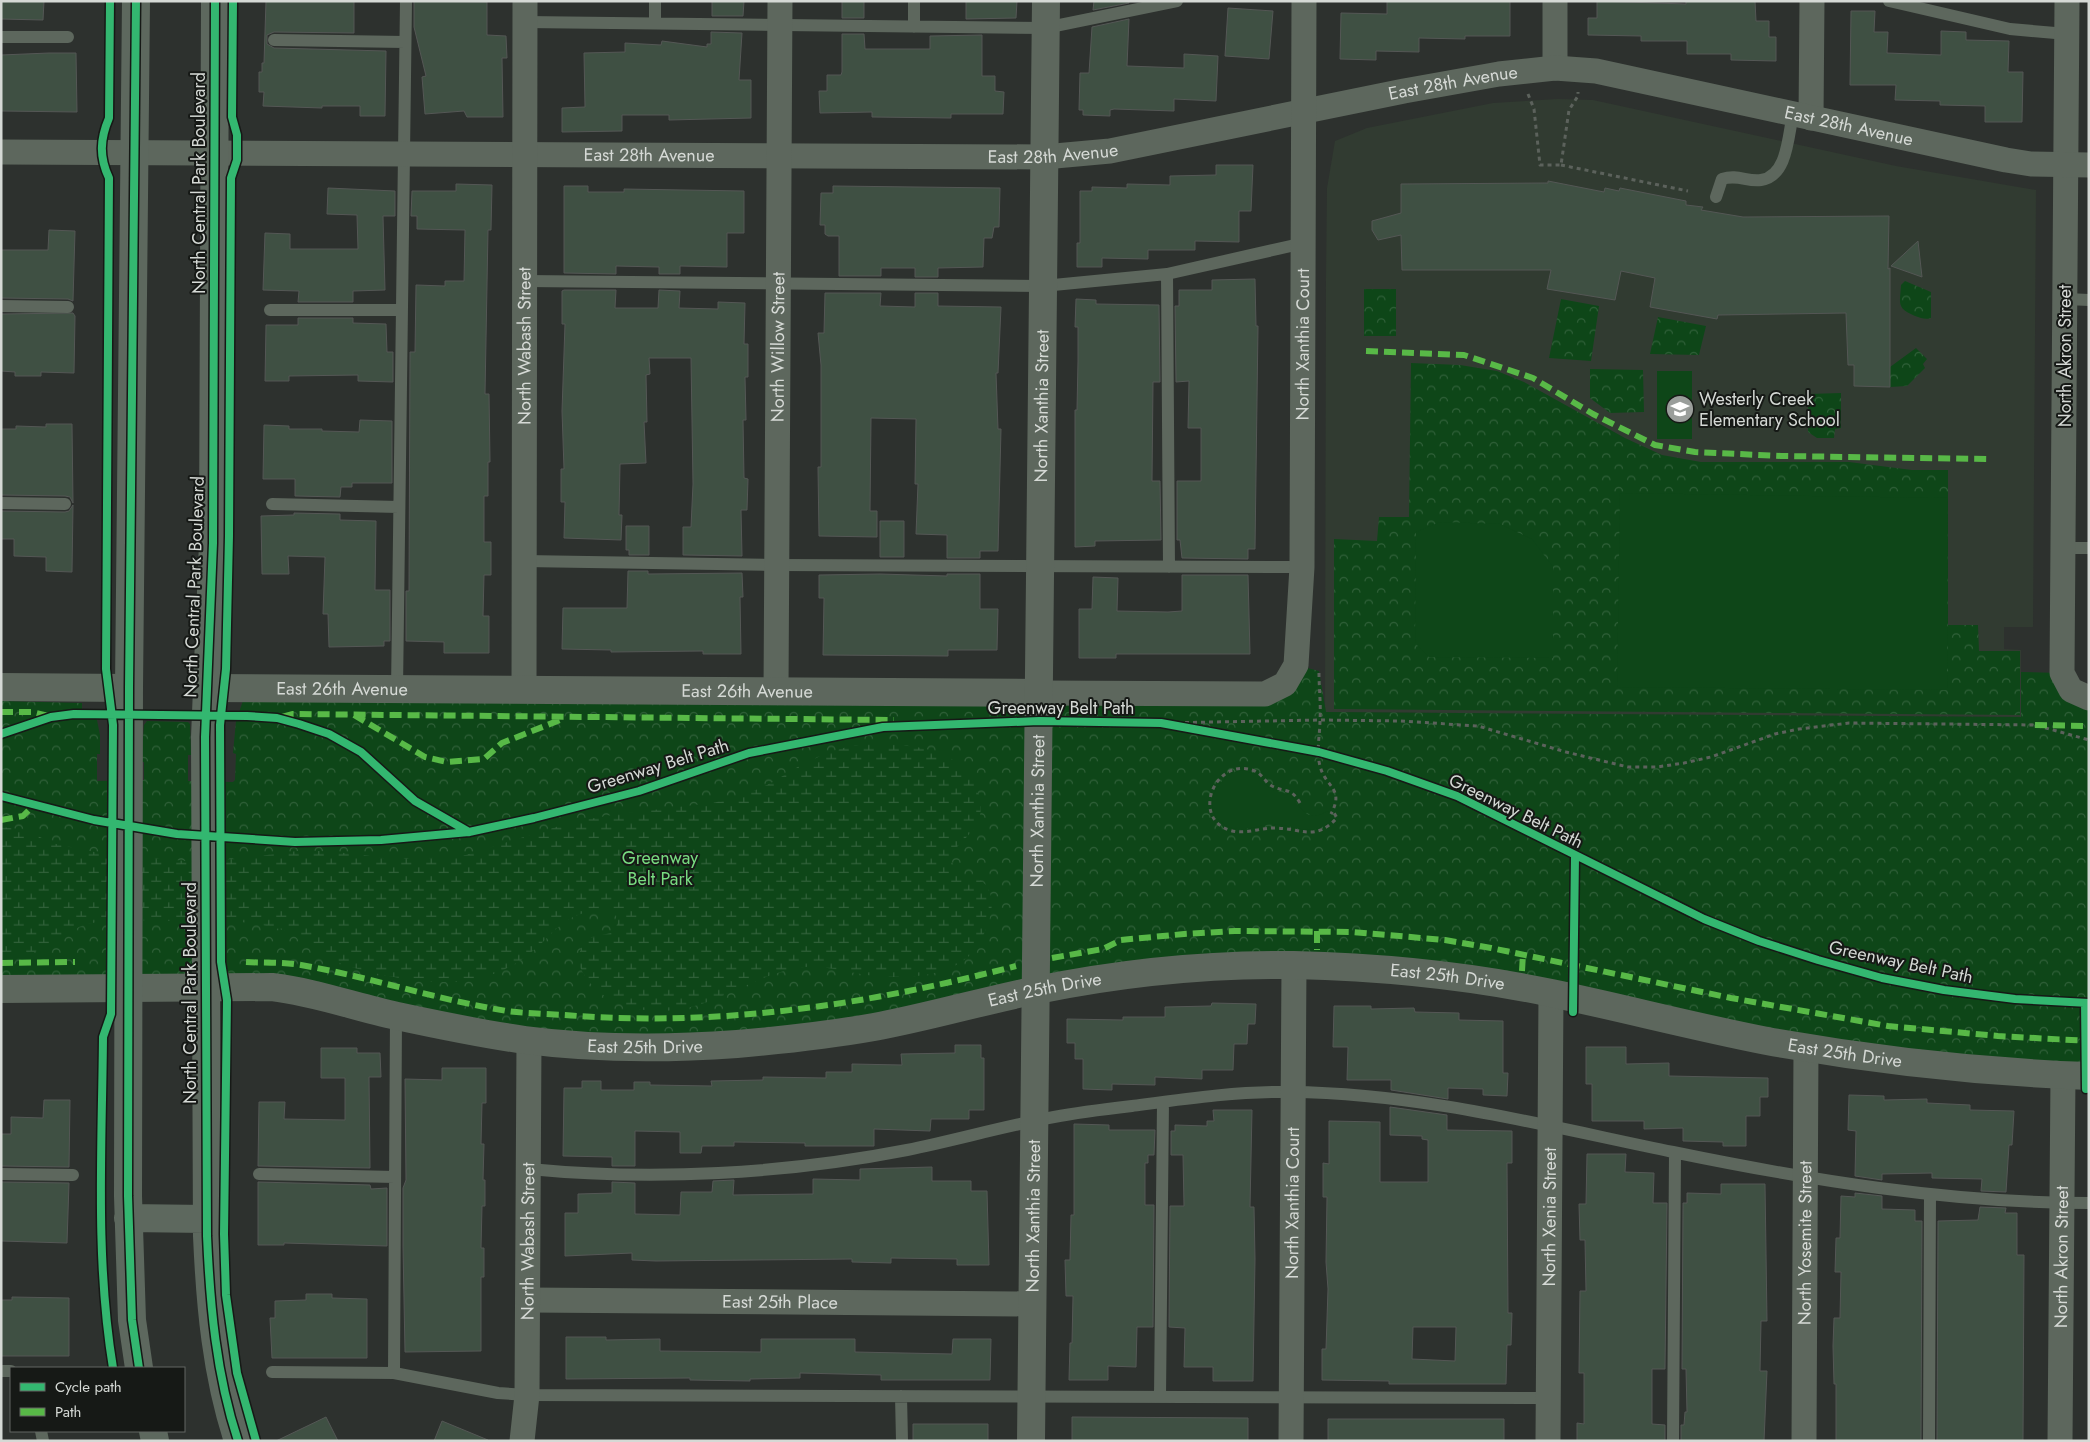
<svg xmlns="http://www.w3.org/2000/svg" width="2090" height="1442" font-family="Jost,sans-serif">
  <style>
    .built { fill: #313b31 }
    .forest { fill: url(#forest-crowns) }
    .wetland { fill: url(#wetland-marsh) }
    .pitch { fill: #0e4618 }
    .building { fill: #3f5043; stroke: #545755; fill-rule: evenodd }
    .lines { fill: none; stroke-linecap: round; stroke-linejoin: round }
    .path { stroke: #5c625c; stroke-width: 3; stroke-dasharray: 4 4; stroke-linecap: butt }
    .service { stroke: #5d675d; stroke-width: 12 }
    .minor { stroke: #5d675d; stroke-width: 25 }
    .tertiary { stroke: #5d675d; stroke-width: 28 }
    .secondary { stroke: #5d685e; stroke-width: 28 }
    .quiet { stroke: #58b947; stroke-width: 6; stroke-dasharray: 12 6; stroke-linecap: butt }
    .cycleway-casing { stroke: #161916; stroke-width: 11 }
    .cycleway { stroke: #33b770; stroke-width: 8 }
    .labels { text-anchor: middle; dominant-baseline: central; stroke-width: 4; stroke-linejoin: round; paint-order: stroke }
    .street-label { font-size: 18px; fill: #d5d9d5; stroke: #161916 }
    .poi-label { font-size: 18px; fill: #d5d9d5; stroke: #161916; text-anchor: start }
    .park-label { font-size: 18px; fill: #78db80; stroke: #161916 }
  </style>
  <defs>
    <pattern id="forest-crowns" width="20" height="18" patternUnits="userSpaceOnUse" patternTransform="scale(1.25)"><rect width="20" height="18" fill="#0e4618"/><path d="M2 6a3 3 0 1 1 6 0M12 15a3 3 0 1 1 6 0" fill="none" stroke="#306039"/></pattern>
    <pattern id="wetland-marsh" width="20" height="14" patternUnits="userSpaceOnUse" patternTransform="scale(1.25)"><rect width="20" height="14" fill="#0e4618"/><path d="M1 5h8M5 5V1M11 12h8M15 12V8" fill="none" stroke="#306039"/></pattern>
  </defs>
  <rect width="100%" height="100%" fill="#2d312e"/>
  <!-- built -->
  <path class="built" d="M1558,99L1593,100L1896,166L2036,190L2033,627H2004V649L2021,650V717L1325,712L1326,279L1327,188L1335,141L1367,128L1493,103Z"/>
  <!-- forest -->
  <path class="forest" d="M1905,281L1931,292V318C1925,320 1921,318 1915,316C1896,308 1900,304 1901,285Z
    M1364,289H1396V336H1364Z
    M1561,299L1599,306L1591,361L1549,358Z
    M1658,317L1706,326L1699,355L1650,354Z
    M1916,348L1927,359L1923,364L1925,368L1907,386L1890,387V367Z
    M1411,363L1460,365L1497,371L1524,382L1625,438L1662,455L1701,462H1849L1912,470H1948V625H1978L1979,651H2020V715L1334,709V539L1377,541L1379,517H1409Z
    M1590,369L1643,370L1644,412L1610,413L1590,398Z
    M1841,393V428L1835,429L1834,438H1817L1808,432V394Z
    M1296,665L1319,671L1326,712L2021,717V672L2062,673L2089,698V1076L1970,1068L1551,993L1272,965L877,1026L593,1045L326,997L1,990V701L82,703V710L97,720L100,735V754H97V781L144,780V762H141L144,725L147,721L188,722L190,724L191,755H188V781L233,782L235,780L236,754L233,753L236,721L247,689L1265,694Z"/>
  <!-- wetland -->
  <path class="wetland" d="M872,744C909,745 957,746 975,785C980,796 983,806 979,819C975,832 952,850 951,855C951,860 954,869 958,872C964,877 974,876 980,880C1004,895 986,938 971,954C949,977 905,979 875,976C852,974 828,965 805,967C766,971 735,994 698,1005C660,1017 608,1012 585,976C575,962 577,951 589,938L615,932L617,924L616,915L609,910C561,910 557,934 524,958C507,970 485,979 464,981C432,986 353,973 325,956C314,950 304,942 293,935C282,928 267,926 254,924C228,919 201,921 175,921C146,921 112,917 84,925C70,930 62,940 49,947C34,955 18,953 1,953V827L27,830L51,843L99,853L186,861L238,859L305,850L358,854L388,859L436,858L466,855L572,822L612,815L719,802L747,794L771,783L801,765L827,753L850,746Z"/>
  <!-- pitch -->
  <path class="pitch" d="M1657,371H1692V439H1657Z
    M1620,493L1948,498L1947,690L1617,687Z
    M1440,522L1500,524L1532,539L1553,567V658L1429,657L1415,643L1416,532Z
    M1242,770L1258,775L1270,789L1291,795C1301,809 1309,824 1327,811L1334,817C1329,823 1323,828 1315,829C1301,832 1287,824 1273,824C1257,825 1242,834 1227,826C1198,811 1216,775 1242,770Z"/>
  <!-- building -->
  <path class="building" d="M1,1H44L43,20L1,19Z
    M266,1H354V33L274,32L267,35V44L274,48L386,51L385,116H360V106H322V108L263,106L264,92H259V72H262V63H264Z
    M414,1L487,2V35L506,36L507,58H502L503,117H467L464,111L425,114L422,77L426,76L414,27Z
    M712,1H744L743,16H712Z
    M842,1H864V18H842Z
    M966,1H1017L1016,18L966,19Z
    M1094,1H1129V3L1093,10Z
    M1387,1H1510V36H1465V39L1419,38V52L1376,51V60L1340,59L1341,13L1387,14Z
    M1597,1L1686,4V1H1755L1756,21H1769V37H1776V61L1731,60V54H1687V41H1641V36L1588,35V18H1597Z
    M1228,8L1273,11L1269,59L1225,56Z
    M1851,11H1875L1874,32H1888L1887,53L1941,55V31L1966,32V40L2009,41L2008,72H2023L2022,122H1985V106L1940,105V101L1895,100L1896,85H1850Z
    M1129,19L1127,66L1184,68V54L1218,56L1216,101L1174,99V111L1114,109L1110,110V116L1083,115V110H1079L1080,73H1089L1092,27Z
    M711,32L742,33L739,80H751V118L669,120V115H622V131L562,132V108L585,107L584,53L625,52V43L661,45L662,41L707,47V44H711Z
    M842,34H864L865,49H930V36L982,35V76H995V91L1004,92L1003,114H951V118L872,117V112L820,113L819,91H827V75H841L842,72Z
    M49,53H76L77,112L1,111V55Z
    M1216,165H1253L1251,211H1239V242L1195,241V250H1148V259L1102,258V267H1077V243H1080V191H1092V187L1127,188V184L1170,185V176L1216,175Z
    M1548,181L1604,192L1605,188L1619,191L1620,188L1686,201V205L1703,207L1701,210L1743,217L1889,216L1888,269L1890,268V387L1854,386V365H1848L1846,313L1718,315L1717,319L1650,307L1655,278L1621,271L1615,300L1547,289L1551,270H1402L1401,235L1378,240L1372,230V221L1401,213V184L1548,183Z
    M456,184L492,185L491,230H488L485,394H489L490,462H488V496H484V542H491V575H484L483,616H489V653H444V642L406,641V591H409L410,352H415L416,285L445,286V281H464L465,230L417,229V216H411L412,191H456Z
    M564,186H588V192H624V189L744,191V233H727V267L680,266V274H659V267L616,266V274L564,273Z
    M833,186L1000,188L999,227H994L992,238H984L983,267L938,268V277H915V268H881V276H839V236H828L825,234V225H820L821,193H833Z
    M328,188L395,191V216H383L385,290L353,291V302H298L299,291L263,290L265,233L290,234V249H358L357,215L327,214Z
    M49,230L75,231L73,301L68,299L1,298V250H48Z
    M1918,241L1922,277L1891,266Z
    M1255,279L1256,326H1258L1255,549H1248V559L1182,558L1180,540H1177V481H1201V428H1188L1189,381L1176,382L1175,306H1179V290H1212V280Z
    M564,290H616L615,308H658L659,290L680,291L679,308L718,309V302L745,303L744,344H748V377H745L746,420H743L744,478L748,479L747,510H741L742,556L683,555V527H691L693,484L691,358H649L650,374L646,375L647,422H644L646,463L620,464L619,515H622L621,540L564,538L565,502H561V469H564L562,411L565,324H562V291Z
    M825,293H881L880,306L915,307V293H938V306L1001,307L998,373H996L998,429H1001L998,551H980V558H947V535L916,534L918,484H915L916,419L871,418L870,511H877V537L819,536L818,467H821V365L818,333H824Z
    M1076,299L1096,300V304L1159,305L1160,382H1153L1152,481H1160L1161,540L1095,541V546L1075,547V410H1077L1078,361V327H1075Z
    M73,313L75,316L74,373L41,372V376H15V372L1,371V314Z
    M298,318H353V323L386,324L387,352H393V382L358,381V375L289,376V381H265L266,325H298Z
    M360,420L392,421V483H352V487H341L340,497L295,496V479H263L264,425L289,426V429H322V431L359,432Z
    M46,424H72L73,503L70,497L65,496L1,495V429H16V426L46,427Z
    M73,505L72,572L46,571V557L14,556V539H1V511L65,512L69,511Z
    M294,513L340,514V520L376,521L375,590H390V641H384V646L329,647L328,614H323L325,557L288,556L289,574H262L261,516L294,515Z
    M880,521H904V557H880Z
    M626,526H649V555H629V550H626Z
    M628,571H648V574L742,573L743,597H740L741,654H703V651L611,652V650L562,649L563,608H627Z
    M880,574L947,576V574H980V609H998L997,650H948V656L823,655L824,598H819V575Z
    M1182,575H1248L1250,654H1116V658H1079V609H1092L1093,577L1118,578L1117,611L1168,612L1182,611Z
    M1212,1003L1256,1004L1255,1024H1248L1247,1044H1234L1233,1070H1202V1079L1155,1077V1085L1112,1084V1090L1083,1089V1059H1075V1043H1067V1019L1123,1020V1017H1165V1007L1211,1006Z
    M1334,1006H1371V1009L1414,1008L1415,1012L1459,1013V1020L1503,1021V1073H1508L1507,1096L1483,1095V1089L1448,1088V1099L1391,1090V1080H1347L1348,1047H1333Z
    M955,1045H981V1058H984V1110H969V1119H931L930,1131L874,1129V1146H805V1143L734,1142V1146H702L701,1153H680V1132L635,1131V1166H612V1157L563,1156L564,1088H582V1081H601V1090H634V1082H650V1085L712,1086L711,1081L763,1080V1077L826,1078V1072H852V1064L902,1065L901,1054L955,1053Z
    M1586,1047H1626V1064L1669,1063V1076L1768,1078V1097H1760V1116H1746V1146H1723V1142L1683,1141V1128L1644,1129V1121H1592V1084H1586Z
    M321,1048H357V1053H380L381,1077H369L370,1168L258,1166L259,1102H285L284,1119L345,1120V1078H321Z
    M442,1068H486V1103H482L481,1144H484L483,1180H485V1206H482L481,1248H484V1277H481V1351L405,1352L403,1246V1188L406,1180L405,1079L442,1080Z
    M1849,1095L1884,1096V1100L1927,1099V1103L1970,1105V1110L2014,1111L2012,1145H2009L2006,1192L1981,1191L1982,1179L1932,1178V1173L1882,1174V1180L1855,1176L1856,1131L1848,1130Z
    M44,1100H70L69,1167L1,1166V1134H11V1117L43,1118Z
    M1390,1107L1447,1115V1130L1512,1131V1163H1507L1508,1313H1512L1511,1345H1507L1506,1384H1389V1381L1322,1380V1349H1326L1328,1289L1326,1262L1327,1197H1323V1163L1329,1164V1121L1380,1122V1182H1428V1140L1422,1139V1136L1390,1135ZM1413,1327H1456L1455,1361L1412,1359Z
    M1213,1110H1252L1250,1207H1254L1255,1259L1253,1381H1213V1367H1184L1185,1328L1169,1327L1170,1206H1184L1183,1155H1171V1131H1175V1125L1207,1126V1121H1214Z
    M1074,1124L1109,1125V1130H1155L1154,1155H1148V1163H1145V1205H1154L1153,1327H1137L1136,1367L1108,1366V1380H1069L1070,1343H1072L1073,1296H1066L1065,1260H1070L1071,1215H1074Z
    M1587,1154H1626L1625,1172L1654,1173L1653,1203H1667L1665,1369H1652V1424L1665,1425V1441H1577V1423L1584,1424V1373H1579L1580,1291H1586L1585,1240H1580L1579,1204H1586Z
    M932,1167V1181H971V1191H987L989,1265H957V1259L891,1258V1263L852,1262V1259L656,1261L632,1260V1253L565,1256V1213H578V1194L612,1193V1182L635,1183V1214L680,1215L681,1192H712L713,1181L734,1180L733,1195L813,1194V1179L860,1180V1169Z
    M1,1182L69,1183L67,1243L1,1241Z
    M258,1182L370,1185L371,1189L387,1188V1246L284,1243V1245H258Z
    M1721,1184H1765L1767,1321H1761L1760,1371H1767L1764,1441H1681V1425H1684L1685,1412H1687L1686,1369H1682L1683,1203H1687V1193L1721,1194Z
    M1855,1193L1882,1196V1209L1915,1210V1221H1922L1921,1441H1836V1384H1834L1833,1346L1834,1318H1840L1841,1272H1835L1836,1238H1840L1841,1196L1855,1197Z
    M1980,1207L2006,1208L2005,1213H2017V1255H2024L2023,1441H1937L1938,1221L1978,1220Z
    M306,1294H332V1298L367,1299V1358H272L270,1318H275V1301L306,1300Z
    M12,1297L69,1298V1356H1V1300H12Z
    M566,1337H606V1340L660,1339V1351L761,1352V1339H855V1352L952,1354L953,1339H991L990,1380H881V1375L800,1373V1378L750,1379V1381L690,1380V1378L566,1379Z
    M326,1417L338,1441H276Z
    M1072,1417L1248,1418V1441H1072Z
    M1328,1419H1504V1441H1328Z
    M442,1421L488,1440V1441H434Z
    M913,1424H988V1441H913Z"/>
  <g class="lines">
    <!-- path -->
    <path class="path" d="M1528,94L1534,109L1540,165H1561L1569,110L1578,96V92
      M1561,165L1688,191
      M1319,673C1319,689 1321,704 1320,720C1320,735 1316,751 1320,766C1325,787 1345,788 1331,814
      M1161,723L1320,720L1400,721L1478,726L1566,752L1628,767H1657L1684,763L1711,757L1775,734L1799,729L1849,723L2035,725L2089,740
      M1300,803C1291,787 1285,793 1272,786C1265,782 1262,773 1252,770C1215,758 1191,817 1229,830C1244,835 1259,828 1274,828C1302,828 1314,842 1337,818L1333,811"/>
    <!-- service -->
    <path class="service" d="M1889,1L2010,29L2067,34
      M525,22L1045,28L1177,1
      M655,23V1
      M914,27V1
      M1,37H68
      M274,40L405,42
      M1716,197L1722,179C1738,174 1747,182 1761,180C1788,176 1788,135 1793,114
      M1167,274L1169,567
      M525,281L1043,286L1167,274L1304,243
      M2066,299L2089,300
      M1,306L68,307
      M270,310H402
      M1,503L65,504
      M272,504L399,507
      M2064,548H2089
      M524,561L777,565L1302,567
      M397,690L406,1
      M529,1169C653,1181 784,1174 907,1150C956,1140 1005,1126 1054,1117C1080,1112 1106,1109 1132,1106C1184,1099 1238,1091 1290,1092C1420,1093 1546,1126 1673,1152C1809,1180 1949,1203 2089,1203
      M1,1174L73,1175
      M259,1174L395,1177
      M1,1371H11
      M272,1372L394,1373L498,1393L527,1395L1548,1398
      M394,1373L396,1016
      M901,1396L902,1441
      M1160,1397L1163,1102
      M41,1431L43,1441
      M1673,1441L1675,1153
      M1929,1441L1930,1194"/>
    <!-- minor -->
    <g class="minor">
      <path d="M2067,1L2062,673L2071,690L2089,698"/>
      <path d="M1555,68V1"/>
      <path d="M1811,118L1812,1"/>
      <path id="s1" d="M1,152L1044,157L1110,151L1404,91L1499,74L1555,68L1596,71L2006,160L2031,164L2089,165"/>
      <path id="s2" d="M524,690L525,1"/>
      <path id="s3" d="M776,692L780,1"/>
      <path id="s4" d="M1039,693L1265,694L1285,684L1296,665L1302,567L1304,1"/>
      <path id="s5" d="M528,1300L1032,1304"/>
      <path id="s6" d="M522,1441L527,1395L529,1041"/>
      <path id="s7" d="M1291,1441L1294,965"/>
      <path id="s8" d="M1548,1441L1551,993"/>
      <path id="s9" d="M1804,1441L1806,1047"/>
      <path id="s10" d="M2060,1441L2063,1075"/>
    </g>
    <!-- tertiary -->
    <g class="tertiary">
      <path d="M1,687L129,688"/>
      <path id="s11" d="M206,688L1039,693"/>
      <path id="s12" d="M1,989L272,987C315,992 355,1007 397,1016C439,1025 482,1034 525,1040C594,1049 667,1049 737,1044C783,1040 829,1035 874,1027C929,1017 982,1001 1037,990C1120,973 1209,964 1294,965C1380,967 1466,975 1551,993C1623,1008 1695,1027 1767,1041C1873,1060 1981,1072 2089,1076"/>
      <path id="s13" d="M1031,1441L1046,1"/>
    </g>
    <!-- secondary -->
    <path class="secondary" d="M136,1L129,688L128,1196L132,1320L139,1368
      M215,1L213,543L205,737L207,1236C210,1305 216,1374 238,1441
      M128,1218L207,1219
      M153,1431L155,1441"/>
    <!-- quiet -->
    <path class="quiet" d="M1366,351L1464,355L1533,378L1593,414L1655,445L1695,452L1781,456L1989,459
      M1,712H32L48,716
      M354,715L425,757L447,762L484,759L502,743L565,718
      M282,717L293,714L894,720
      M2035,725L2089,726
      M1,820L23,816L33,806
      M1317,931V950
      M1052,958L1103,949L1121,940L1184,934L1235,931L1352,932L1445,940L1491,948L1731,998L1888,1026L1998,1036L2089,1041
      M246,962C264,963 283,962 301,965C370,977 438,1000 507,1011C530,1014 555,1014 578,1016C729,1026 870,1004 1016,966
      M1,963L75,962
      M1522,971L1523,954"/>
    <defs>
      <path id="cycleway" d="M110,1L109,118C100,139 99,157 109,178L106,669L113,725L111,1014L103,1037C102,1147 95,1259 113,1368
        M136,1L129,688L128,1196L132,1320L139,1368
        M215,1L213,543L205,737L207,1236C210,1305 216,1374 238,1441
        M233,1L232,117L237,135V160L231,178L229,536L226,669L220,725L221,962L227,1000L224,1234L226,1295L237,1373L256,1441
        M1,734L51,717L74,714L247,716L277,718L299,724L329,734L361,752L415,801L469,832
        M1,796L94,820L177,834L295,842L381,840L469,832L534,818L639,791L749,753L883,727L1039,721L1161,723L1319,752L1387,771L1457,796L1704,919L1759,941L1818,960L1882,978L1944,990L2015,999L2089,1003
        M2085,1003L2086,1089
        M1573,1012L1575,857"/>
    </defs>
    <!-- cycleway casing -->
    <use href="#cycleway" class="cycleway-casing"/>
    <!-- cycleway -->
    <use href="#cycleway" class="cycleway"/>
  </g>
  <!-- icons -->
  <defs>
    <symbol id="school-disc" viewBox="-11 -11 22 22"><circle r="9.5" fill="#9a9e9b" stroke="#161916"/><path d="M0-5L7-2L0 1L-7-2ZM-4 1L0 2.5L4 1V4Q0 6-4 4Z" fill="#fff"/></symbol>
  </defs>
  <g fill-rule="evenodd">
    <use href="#school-disc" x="1664" y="393" width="32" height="32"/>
  </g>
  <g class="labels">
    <!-- street labels -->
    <g class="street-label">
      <text stroke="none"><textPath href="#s1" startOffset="1459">East 28th Avenue</textPath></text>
      <text stroke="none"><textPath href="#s1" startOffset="1862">East 28th Avenue</textPath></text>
      <text stroke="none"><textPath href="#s1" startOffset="1052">East 28th Avenue</textPath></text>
      <text stroke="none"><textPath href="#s1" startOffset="648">East 28th Avenue</textPath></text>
      <text transform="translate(199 183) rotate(-90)">North Central Park Boulevard</text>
      <text stroke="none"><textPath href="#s4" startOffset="591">North Xanthia Court</textPath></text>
      <text stroke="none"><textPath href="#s2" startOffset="344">North Wabash Street</textPath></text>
      <text stroke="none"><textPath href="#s3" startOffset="345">North Willow Street</textPath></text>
      <text transform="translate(2065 356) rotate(-90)">North Akron Street</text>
      <text stroke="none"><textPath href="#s13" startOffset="1035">North Xanthia Street</textPath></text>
      <text transform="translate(194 587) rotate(-88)">North Central Park Boulevard</text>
      <text stroke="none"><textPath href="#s11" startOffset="136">East 26th Avenue</textPath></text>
      <text stroke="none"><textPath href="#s11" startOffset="541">East 26th Avenue</textPath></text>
      <text x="1061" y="708">Greenway Belt Path</text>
      <text transform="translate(658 766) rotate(-17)">Greenway Belt Path</text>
      <text stroke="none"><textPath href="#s13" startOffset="630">North Xanthia Street</textPath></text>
      <text transform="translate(1516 811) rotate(26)">Greenway Belt Path</text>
      <text transform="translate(1901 962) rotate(12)">Greenway Belt Path</text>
      <text stroke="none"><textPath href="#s12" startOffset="1460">East 25th Drive</textPath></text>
      <text stroke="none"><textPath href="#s12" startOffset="1055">East 25th Drive</textPath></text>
      <text transform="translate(190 993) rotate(-90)">North Central Park Boulevard</text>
      <text stroke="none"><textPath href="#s12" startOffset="650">East 25th Drive</textPath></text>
      <text stroke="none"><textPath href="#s12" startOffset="1865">East 25th Drive</textPath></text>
      <text stroke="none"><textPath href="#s7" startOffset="238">North Xanthia Court</textPath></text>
      <text stroke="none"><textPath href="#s13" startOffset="225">North Xanthia Street</textPath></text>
      <text stroke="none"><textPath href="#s8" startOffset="224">North Xenia Street</textPath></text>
      <text stroke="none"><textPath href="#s6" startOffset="200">North Wabash Street</textPath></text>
      <text stroke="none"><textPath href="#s9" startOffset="198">North Yosemite Street</textPath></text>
      <text stroke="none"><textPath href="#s10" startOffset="184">North Akron Street</textPath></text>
      <text stroke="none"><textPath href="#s5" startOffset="252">East 25th Place</textPath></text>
    </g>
    <!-- poi labels -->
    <g class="poi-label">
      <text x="1699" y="399">Westerly Creek<tspan x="1699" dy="21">Elementary School</tspan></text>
    </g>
    <!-- park labels -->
    <g class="park-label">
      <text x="660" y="858">Greenway<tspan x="660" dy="21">Belt Park</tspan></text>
    </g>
  </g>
  <!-- border -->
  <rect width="2090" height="1442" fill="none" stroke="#d5d9d5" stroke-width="5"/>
  <!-- legend -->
  <rect x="10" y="1367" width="175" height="65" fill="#161916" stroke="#626662"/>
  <rect x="20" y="1383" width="25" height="8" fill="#33b770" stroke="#626662"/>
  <text x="55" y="1392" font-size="15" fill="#d5d9d5">Cycle path</text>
  <rect x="20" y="1408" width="25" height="8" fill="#58b947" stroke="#626662"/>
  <text x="55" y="1417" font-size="15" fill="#d5d9d5">Path</text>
</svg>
